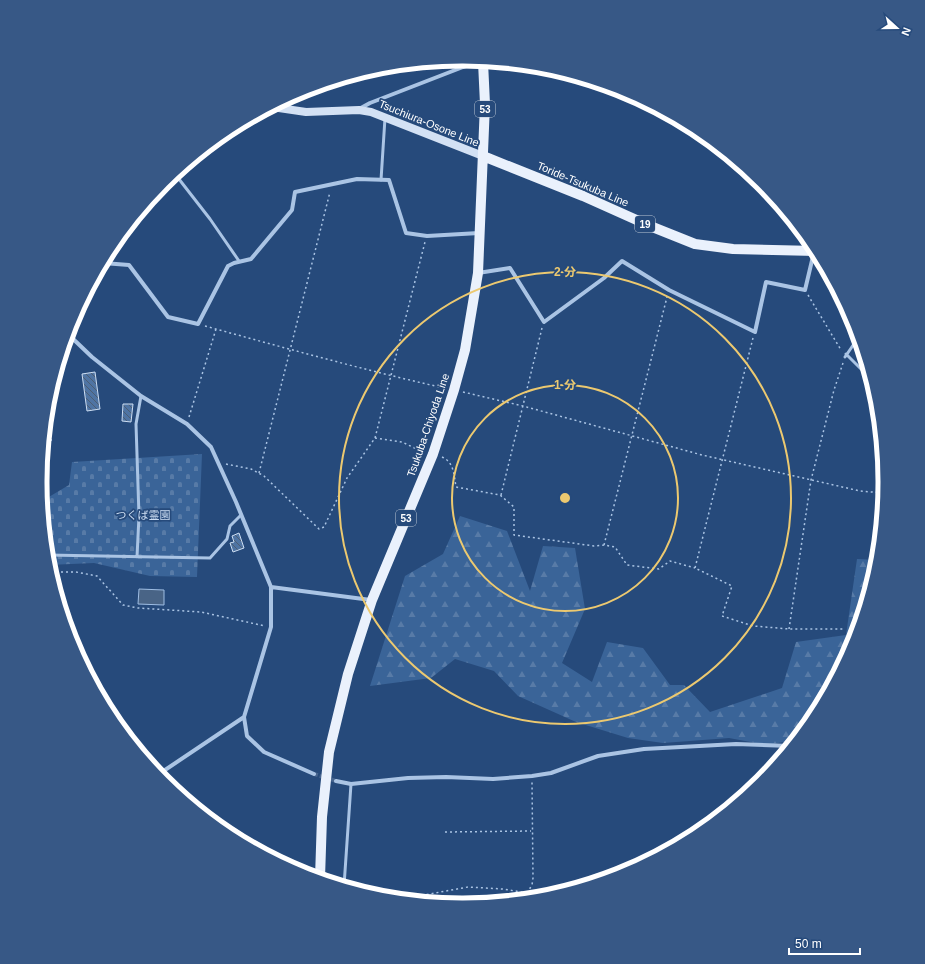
<svg xmlns="http://www.w3.org/2000/svg" width="925" height="964" font-family="Arial,'Noto Sans JP',sans-serif">
  <style>
    .forest { fill: url(#forest-firs) }
    .cemetery { fill: url(#cemetery-stones) }
    .water { fill: #496486; stroke: #9fbee4 }
    .building { fill: url(#building-back-hatch); stroke: #cddef3 }
    .lines { fill: none; stroke-linecap: round; stroke-linejoin: round }
    .minor-tunnel { stroke: #47658f; stroke-width: 4; stroke-dasharray: 4 2; stroke-linecap: butt }
    .path { stroke: #aac4e4; stroke-width: 1.5; stroke-dasharray: 2 3; stroke-linecap: butt }
    .service { stroke: #aac4e4; stroke-width: 3 }
    .minor { stroke: #aac4e4; stroke-width: 4 }
    .secondary { stroke: #d3e1f4; stroke-width: 8 }
    .primary { stroke: #eaf1fc; stroke-width: 10 }
    .ring { fill: none; stroke: #ecc970; stroke-width: 2 }
    .labels { text-anchor: middle; dominant-baseline: central; stroke-width: 3.5; stroke-linejoin: round; paint-order: stroke }
    .shield { fill: #264a7b; stroke: #bec9d7; stroke-width: 1 }
    .shield-label { font-size: 10px; font-weight: bold; fill: #fff }
    .street-label { font-size: 11px; fill: #fff; stroke: #264a7b }
    .park-label { font-size: 11px; fill: #cddef3; stroke: #264a7b }
    .rim { fill: none; stroke: #fff; stroke-width: 5 }
    .centre { fill: #ecc970; stroke: #264a7b; stroke-width: 2 }
    .ring-label { font-size: 12px; text-anchor: middle; font-weight: bold; fill: #ecc970; stroke: #264a7b; stroke-width: 3.5; stroke-linejoin: round; paint-order: stroke }
  </style>
  <defs>
    <pattern id="forest-firs" width="22" height="20" patternUnits="userSpaceOnUse"><rect width="22" height="20" fill="#3a6498"/><path d="M5 1l3.5 6h-7zM16 11l3.5 6h-7z" fill="#587ba7"/></pattern>
    <pattern id="cemetery-stones" width="16" height="16" patternUnits="userSpaceOnUse"><rect width="16" height="16" fill="#3a6498"/><path d="M2 7V4a2 2 0 0 1 4 0v3zM10 15v-3a2 2 0 0 1 4 0v3z" fill="#587ba7"/></pattern>
    <pattern id="building-back-hatch" width="6" height="6" patternUnits="userSpaceOnUse"><rect width="6" height="6" fill="#4f74a3"/><path d="M-1 5l2 2M0 0l6 6M5-1l2 2" fill="none" stroke="#4d5e73"/></pattern>
  </defs>
  <rect width="100%" height="100%" fill="#264a7b"/>
  <!-- forest -->
  <path class="forest" d="M842,307C854,312 859,340 863,353L843,318Z
    M460,516L507,531L530,591L543,546L575,548L585,609L562,663L592,682L607,642L643,648L670,685H684L710,712L782,688L796,642L846,635L857,559L877,560V565L853,644L814,717L795,740L767,745L729,738L663,743L628,738L576,722L518,696L494,671L455,659L431,678L370,686L405,576L443,554Z"/>
  <!-- cemetery -->
  <path class="cemetery" d="M202,454L197,577L150,576L94,563L48,565L42,501L69,485L72,462Z"/>
  <!-- water -->
  <path class="water" d="M139,589L164,590V605L138,604Z"/>
  <!-- building -->
  <path class="building" d="M95,372L100,409L87,411L82,374Z
    M123,404H133L131,422L122,421Z
    M239,533L244,548L233,552L230,543L234,542L232,536Z"/>
  <g class="lines">
    <!-- minor-tunnel -->
    <path class="minor-tunnel" d="M314,774L336,781"/>
    <!-- path -->
    <path class="path" d="M808,295L841,350
      M205,326C285,348 364,370 444,388
      M753,338L695,568L732,586L722,616L753,626L789,629H844
      M463,392L523,406L702,455L860,491L884,493
      M189,417L216,329
      M375,438L402,442L423,452
      M44,445L51,444L52,387
      M442,457C454,462 454,475 456,487L500,495L514,507V535L594,546L604,545L615,547L627,565L659,569L670,561L695,568
      M226,464L251,469L264,476L319,529L324,527L347,478L375,438L425,242
      M259,473L330,192
      M501,495L542,328
      M604,545L667,297
      M51,572H76L97,576L123,605L138,608L201,612L265,626
      M789,629L811,480L834,390L843,363
      M445,832L531,831
      M527,893L532,885L533,878L532,782
      M402,899L468,887L503,889L545,896"/>
    <!-- service -->
    <path class="service" d="M175,174L210,219L239,261
      M381,180L385,118
      M846,354L870,378
      M845,357L858,338
      M47,555L210,558L227,539L230,526L241,515
      M137,557L139,516L136,424L141,396
      M344,886L351,784"/>
    <!-- minor -->
    <path class="minor" d="M359,109L370,103L463,67L482,61
      M103,263L129,265L168,317L198,324L228,266L234,263L251,259L292,210L295,192L357,179L389,180L406,233L427,236L479,233
      M478,273L510,268L544,322L604,278L622,261L669,290L755,332L766,282L805,290L814,252
      M69,332L70,336L92,357L141,396L187,424L211,447L236,502L271,587V627L244,717L247,736L264,752L314,774
      M271,587L371,600
      M159,774L244,717
      M336,781L351,784L408,778L446,777L493,779L532,776L551,773L598,756L644,749L736,744L790,746"/>
    <!-- secondary -->
    <path class="secondary" d="M272,107L306,112L359,110L371,112L483,156"/>
    <!-- primary -->
    <path class="primary" d="M483,156L583,196L650,226L695,244L733,249L816,251
      M320,878L322,817L329,752L348,674L372,600L433,454L454,390L465,350L478,273L485,104L483,62"/>
  </g>
  <!-- distance rings -->
  <g class="ring">
    <circle cx="565" cy="498" r="113"/>
    <circle cx="565" cy="498" r="226"/>
  </g>
  <g class="labels">
    <!-- shield labels -->
    <g class="shield">
      <rect x="475" y="101" width="20" height="16" rx="3"/>
      <rect x="635" y="216" width="20" height="16" rx="3"/>
      <rect x="396" y="510" width="20" height="16" rx="3"/>
    </g>
    <g class="shield-label">
      <text x="485" y="109">53</text>
      <text x="645" y="224">19</text>
      <text x="406" y="518">53</text>
    </g>
    <!-- street labels -->
    <g class="street-label">
      <text transform="translate(429 123) rotate(22)">Tsuchiura-Osone Line</text>
      <text transform="translate(583 184) rotate(23)">Toride-Tsukuba Line</text>
      <text transform="translate(428 425) rotate(-71)">Tsukuba-Chiyoda Line</text>
    </g>
    <!-- park labels -->
    <g class="park-label">
      <text x="143" y="515">つくば霊園</text>
    </g>
  </g>
  <!-- crop -->
  <path d="M0 0H925V964H0ZM462 66H463A415 415 0 0 1 878 481V483A415 415 0 0 1 463 898H462A415 415 0 0 1 47 483V481A415 415 0 0 1 462 66Z" fill="#375886" fill-rule="evenodd"/>
  <path class="rim" d="M462 66H463A415 415 0 0 1 878 481V483A415 415 0 0 1 463 898H462A415 415 0 0 1 47 483V481A415 415 0 0 1 462 66Z"/>
  <circle cx="565" cy="498" r="6" class="centre"/>
  <g class="ring-label">
    <text x="565" y="276">2 分</text>
    <text x="565" y="389">1 分</text>
  </g>
  <!-- north arrow -->
  <g transform="translate(897 28) rotate(111)" stroke="#264a7b" stroke-width="3" paint-order="stroke">
  <path d="M0-3L7 15L0 10L-7 15Z" fill="#ffffff"/>
  <text y="-6" font-size="11" font-weight="bold" text-anchor="middle" fill="#ffffff">N</text>
  </g>
  <!-- scale -->
  <path d="M789 948v6h71v-6" fill="none" stroke="#ffffff" stroke-width="2"/>
  <text x="795" y="948" font-size="12" fill="#ffffff" stroke="#264a7b" stroke-width="3" paint-order="stroke">50 m</text>
</svg>
